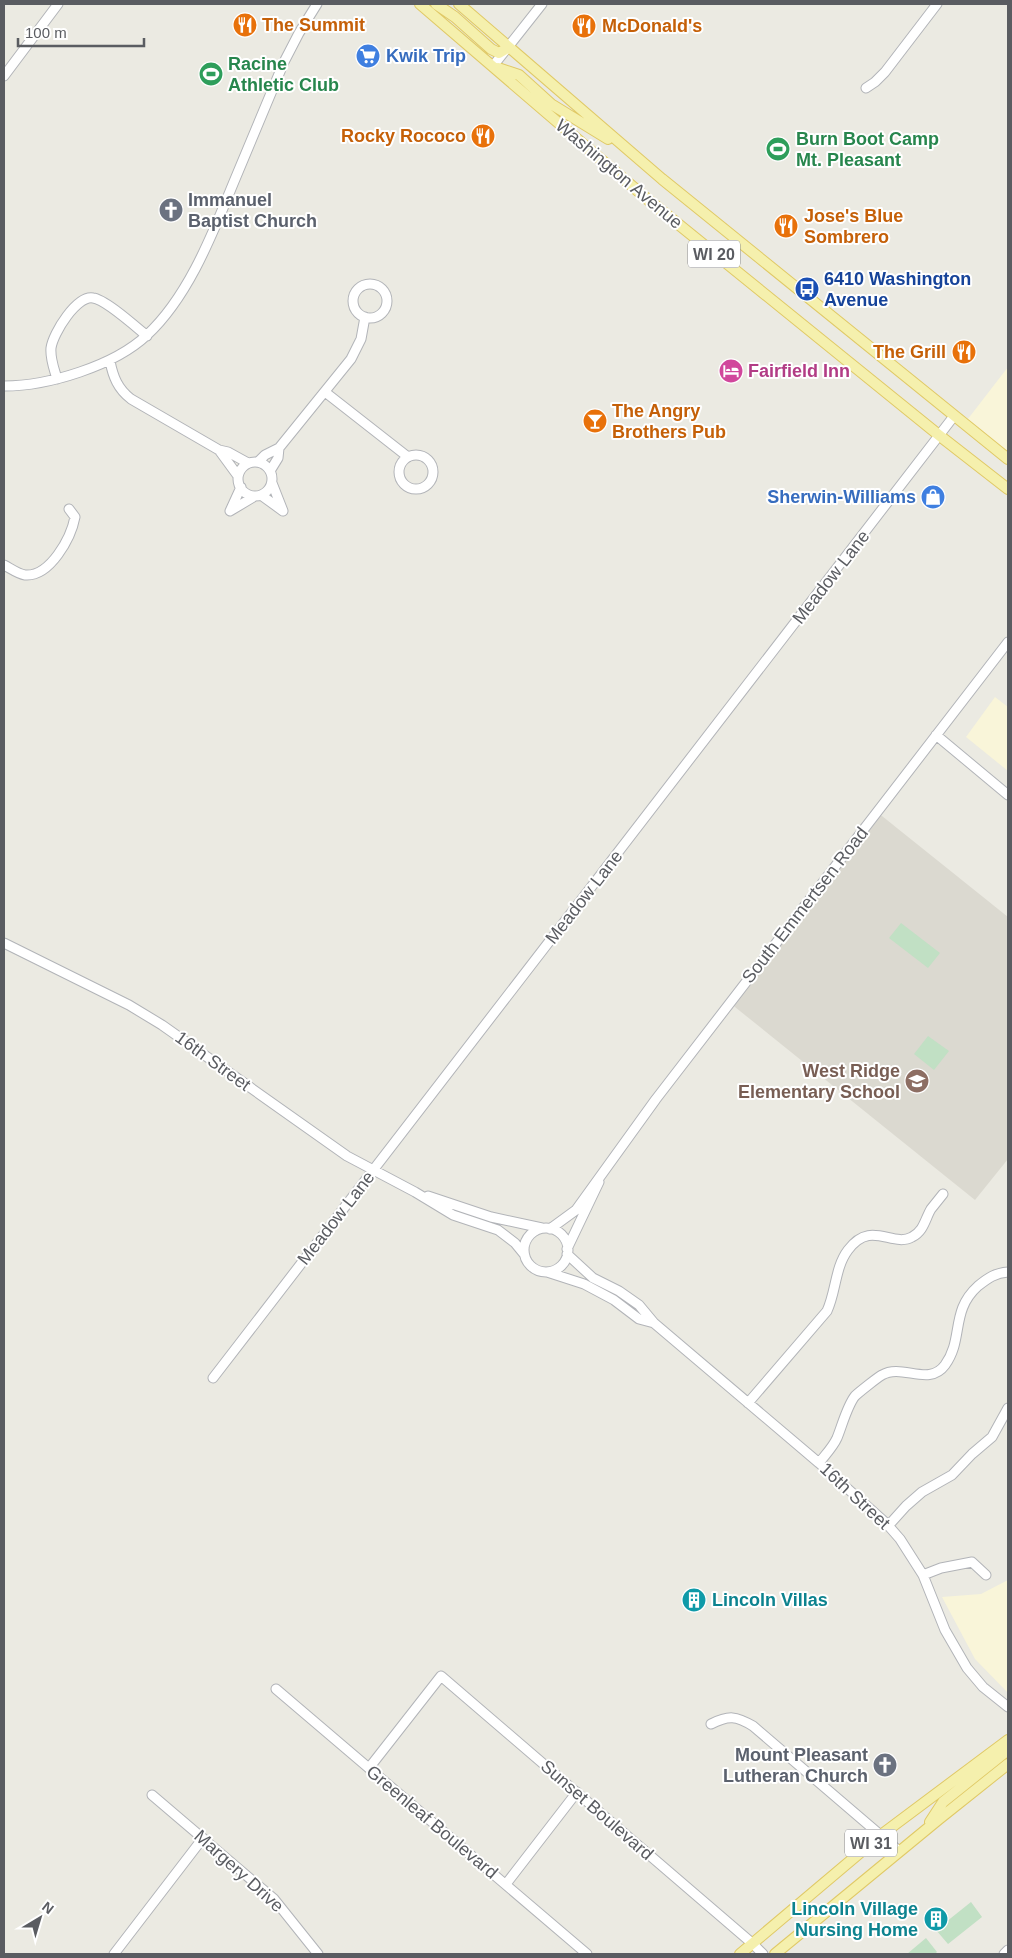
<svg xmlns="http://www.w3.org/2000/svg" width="1012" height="1958" font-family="Helvetica,sans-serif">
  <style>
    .commercial { fill: #f9f5d9 }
    .education { fill: #dbd9d0 }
    .green { fill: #c1e0c4 }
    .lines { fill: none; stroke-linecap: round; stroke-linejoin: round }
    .minor-casing { stroke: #b2b4b8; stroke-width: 11 }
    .major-casing { stroke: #e0c966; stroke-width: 12 }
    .minor { stroke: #fff; stroke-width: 9 }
    .major { stroke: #f5f0ad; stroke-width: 10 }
    .labels { text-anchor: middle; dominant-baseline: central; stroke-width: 4; stroke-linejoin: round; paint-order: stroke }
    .shield { fill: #fff; stroke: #8c8d90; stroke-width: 1 }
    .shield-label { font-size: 16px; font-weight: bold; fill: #5a5c61 }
    .food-label { font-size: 18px; font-weight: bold; fill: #c56008; stroke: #fff; text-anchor: start }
    .shop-label { font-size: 18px; font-weight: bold; fill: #366cbe; stroke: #fff; text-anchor: start }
    .leisure-label { font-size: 18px; font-weight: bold; fill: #27864d; stroke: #fff; text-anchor: start }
    .street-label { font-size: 18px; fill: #5a5c61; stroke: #fff }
    .worship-label { font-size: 18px; font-weight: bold; fill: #5b616d; stroke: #fff; text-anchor: start }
    .transit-label { font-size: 18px; font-weight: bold; fill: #164399; stroke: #fff; text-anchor: start }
    .hotel-label { font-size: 18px; font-weight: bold; fill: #b23c85; stroke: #fff; text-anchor: start }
    .education-label { font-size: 18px; font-weight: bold; fill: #785e54; stroke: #fff; text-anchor: end }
    .culture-label { font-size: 18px; font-weight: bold; fill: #0d838f; stroke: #fff; text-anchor: start }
  </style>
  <rect width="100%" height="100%" fill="#ebeae2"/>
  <!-- commercial -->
  <path class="commercial" d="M1008,367V459L964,424Z
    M995,697L1008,707V771L966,737Z
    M1008,1580V1693L975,1659L942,1597L981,1594Z"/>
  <!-- education -->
  <path class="education" d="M877,812L1008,917V1159L975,1200L730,1003Z"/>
  <!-- green -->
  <path class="green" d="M901,923L940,953L928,968L889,938Z
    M928,1036L949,1051L934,1070L914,1054Z
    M971,1902L982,1917L948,1944L936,1930Z
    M926,1938L937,1952L935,1954H907Z"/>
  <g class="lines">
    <defs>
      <path id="minor" d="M493,66L542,4
        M4,76L58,4
        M866,88L875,82L885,72L937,4
        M353 301a17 17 0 1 1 34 0a17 17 0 1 1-34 0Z
        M110,361C113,377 118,389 131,399L219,450L228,452L248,463
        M57,379C54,368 50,359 51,348C53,333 77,295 93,298C105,299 136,327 147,336
        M4,386C48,386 114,366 147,335C188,297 212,235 233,184C250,144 267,103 284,62L299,33L317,4
        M325,392L408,457
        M219,450L238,476
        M399 472a17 17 0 1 1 34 0a17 17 0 1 1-34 0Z
        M258,462L265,455L279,448L351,359L361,339L365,317
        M238 479a17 17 0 1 1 34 0a17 17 0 1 1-34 0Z
        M270,471L278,458L279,448
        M272,483L283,511
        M261,495L283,511
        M230,511L255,496
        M230,511L241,487
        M4,565C10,568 18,574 25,575C50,577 71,538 75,517L69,509
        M936,735L1008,795
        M4,943L129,1005L162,1025L347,1156L415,1192L453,1215L498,1230L515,1243L524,1254
        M428,1196L491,1217L542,1228
        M524 1250a22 22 0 1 1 44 0a22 22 0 1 1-44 0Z
        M550,1229L576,1210L656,1099L1008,642
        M567,1249L599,1182
        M567,1254L593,1278L619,1291L639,1305L654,1323L819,1463L886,1523L900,1539L923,1575L945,1630L967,1668L983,1687L1008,1707
        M547,1272L584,1284L614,1300L639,1319L654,1323
        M213,1378L954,416
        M748,1403L827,1311C836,1292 835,1267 848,1250C871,1219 892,1248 912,1237C924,1231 925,1219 931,1209C935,1204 939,1199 943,1194
        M819,1463C825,1455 833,1447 837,1438C842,1426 847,1406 855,1396C858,1393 878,1377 882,1375C902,1363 929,1387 945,1365C964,1339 950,1311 978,1286C988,1278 995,1273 1008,1272
        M888,1526L906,1506L922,1492L952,1475L972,1454L992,1437L1008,1408
        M923,1575L941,1568L972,1562L986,1575
        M276,1689L587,1954
        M711,1724C729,1715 736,1716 753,1726L899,1851
        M369,1768L441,1676L753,1944L763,1954
        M152,1795L274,1899L318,1954
        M506,1884L577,1792
        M114,1954L203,1838
        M1004,1954L1008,1950"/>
      <path id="major" d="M420,4L646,198L940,436L1008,489
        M436,4L455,17L491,49L499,53L509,47
        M459,4L662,179L1008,459
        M498,68L519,75L551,104L608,139
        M930,1822L943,1802L1008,1750
        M740,1954L881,1835L1008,1740
        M775,1954L939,1819L1008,1764"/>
    </defs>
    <!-- minor casing -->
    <use href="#minor" class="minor-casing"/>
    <!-- major casing -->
    <use href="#major" class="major-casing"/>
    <!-- minor -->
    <use href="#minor" class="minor"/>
    <!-- major -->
    <use href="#major" class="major"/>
  </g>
  <!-- icons -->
  <defs>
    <symbol id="restaurant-disc" viewBox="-11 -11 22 22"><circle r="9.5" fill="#e8710a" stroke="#fff"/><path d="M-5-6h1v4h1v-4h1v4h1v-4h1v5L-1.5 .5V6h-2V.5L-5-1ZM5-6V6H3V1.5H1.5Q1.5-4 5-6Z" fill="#fff"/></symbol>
    <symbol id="supermarket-disc" viewBox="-11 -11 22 22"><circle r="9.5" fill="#3f7fe0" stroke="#fff"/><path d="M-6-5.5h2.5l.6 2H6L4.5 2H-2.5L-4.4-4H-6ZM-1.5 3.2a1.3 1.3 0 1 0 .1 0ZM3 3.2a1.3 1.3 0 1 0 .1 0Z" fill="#fff"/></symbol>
    <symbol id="stadium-disc" viewBox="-11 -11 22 22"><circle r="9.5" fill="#2e9e5b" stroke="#fff"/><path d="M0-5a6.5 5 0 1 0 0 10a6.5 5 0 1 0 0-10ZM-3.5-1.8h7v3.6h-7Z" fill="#fff"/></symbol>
    <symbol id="church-disc" viewBox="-11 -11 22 22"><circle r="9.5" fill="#6b7280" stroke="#fff"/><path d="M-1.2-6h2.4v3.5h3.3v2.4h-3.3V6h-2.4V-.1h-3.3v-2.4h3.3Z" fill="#fff"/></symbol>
    <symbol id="bus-disc" viewBox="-11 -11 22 22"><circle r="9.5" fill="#1a4fb4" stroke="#fff"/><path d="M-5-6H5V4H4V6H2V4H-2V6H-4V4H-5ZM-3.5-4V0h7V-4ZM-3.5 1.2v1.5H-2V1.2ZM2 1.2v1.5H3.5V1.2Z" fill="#fff"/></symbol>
    <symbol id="hotel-disc" viewBox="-11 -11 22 22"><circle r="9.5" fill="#d1479c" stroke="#fff"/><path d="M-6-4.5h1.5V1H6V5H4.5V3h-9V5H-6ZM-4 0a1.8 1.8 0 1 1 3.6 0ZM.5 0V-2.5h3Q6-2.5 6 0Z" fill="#fff"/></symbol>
    <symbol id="bar-disc" viewBox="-11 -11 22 22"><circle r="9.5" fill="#e8710a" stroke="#fff"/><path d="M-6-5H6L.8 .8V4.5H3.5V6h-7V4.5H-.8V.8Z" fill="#fff"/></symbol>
    <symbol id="shop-disc" viewBox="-11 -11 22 22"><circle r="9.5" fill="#3f7fe0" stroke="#fff"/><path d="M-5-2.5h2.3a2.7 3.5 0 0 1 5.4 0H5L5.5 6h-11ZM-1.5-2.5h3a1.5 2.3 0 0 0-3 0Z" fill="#fff"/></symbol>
    <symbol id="school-disc" viewBox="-11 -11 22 22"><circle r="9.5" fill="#8d6e63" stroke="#fff"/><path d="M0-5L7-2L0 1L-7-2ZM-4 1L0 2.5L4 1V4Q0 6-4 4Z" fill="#fff"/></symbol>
    <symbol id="building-disc" viewBox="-11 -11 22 22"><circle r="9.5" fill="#0f9aa8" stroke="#fff"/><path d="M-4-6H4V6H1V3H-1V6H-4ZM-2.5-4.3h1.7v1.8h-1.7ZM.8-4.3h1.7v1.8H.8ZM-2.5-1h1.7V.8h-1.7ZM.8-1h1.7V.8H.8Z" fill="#fff"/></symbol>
  </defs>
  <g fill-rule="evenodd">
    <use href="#restaurant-disc" x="231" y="11" width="28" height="28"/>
    <use href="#restaurant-disc" x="570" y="12" width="28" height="28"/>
    <use href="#supermarket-disc" x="354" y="42" width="28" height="28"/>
    <use href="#stadium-disc" x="197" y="60" width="28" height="28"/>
    <use href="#restaurant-disc" x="469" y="122" width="28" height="28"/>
    <use href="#stadium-disc" x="764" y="135" width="28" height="28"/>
    <use href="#church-disc" x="157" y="196" width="28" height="28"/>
    <use href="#restaurant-disc" x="772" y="212" width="28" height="28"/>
    <use href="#bus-disc" x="793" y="275" width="28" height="28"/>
    <use href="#restaurant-disc" x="950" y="338" width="28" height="28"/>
    <use href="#hotel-disc" x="717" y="357" width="28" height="28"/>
    <use href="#bar-disc" x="581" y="407" width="28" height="28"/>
    <use href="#shop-disc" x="919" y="483" width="28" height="28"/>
    <use href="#school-disc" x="903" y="1067" width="28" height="28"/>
    <use href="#building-disc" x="680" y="1586" width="28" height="28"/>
    <use href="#church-disc" x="871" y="1751" width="28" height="28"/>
    <use href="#building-disc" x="922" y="1905" width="28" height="28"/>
  </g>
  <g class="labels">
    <!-- shield labels -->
    <g class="shield">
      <rect x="688" y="240.5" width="52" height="27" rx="4"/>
      <rect x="845" y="1829.5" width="52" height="27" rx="4"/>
    </g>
    <g class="shield-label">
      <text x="714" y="254">WI 20</text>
      <text x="871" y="1843">WI 31</text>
    </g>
    <!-- food labels -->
    <g class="food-label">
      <text x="262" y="25">The Summit</text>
      <text x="602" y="26">McDonald's</text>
      <text x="466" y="136" text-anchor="end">Rocky Rococo</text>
      <text x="804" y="216">Jose's Blue<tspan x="804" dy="21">Sombrero</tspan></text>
      <text x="946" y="352" text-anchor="end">The Grill</text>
      <text x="612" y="411">The Angry<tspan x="612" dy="21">Brothers Pub</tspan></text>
    </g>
    <!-- shop labels -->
    <g class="shop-label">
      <text x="386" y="56">Kwik Trip</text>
      <text x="916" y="497" text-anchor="end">Sherwin-Williams</text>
    </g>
    <!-- leisure labels -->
    <g class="leisure-label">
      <text x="228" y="64">Racine<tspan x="228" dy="21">Athletic Club</tspan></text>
      <text x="796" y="139">Burn Boot Camp<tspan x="796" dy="21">Mt. Pleasant</tspan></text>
    </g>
    <!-- street labels -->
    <g class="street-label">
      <text transform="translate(619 174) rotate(40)">Washington Avenue</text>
      <text transform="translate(831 577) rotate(-52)">Meadow Lane</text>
      <text transform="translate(584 897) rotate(-52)">Meadow Lane</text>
      <text transform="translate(805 905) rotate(-52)">South Emmertsen Road</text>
      <text transform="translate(213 1061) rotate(36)">16th Street</text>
      <text transform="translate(336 1218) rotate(-52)">Meadow Lane</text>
      <text transform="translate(855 1496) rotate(43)">16th Street</text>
      <text transform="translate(597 1810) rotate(41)">Sunset Boulevard</text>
      <text transform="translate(432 1822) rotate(40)">Greenleaf Boulevard</text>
      <text transform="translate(239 1871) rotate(42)">Margery Drive</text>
    </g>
    <!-- worship labels -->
    <g class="worship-label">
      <text x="188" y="200">Immanuel<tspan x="188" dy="21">Baptist Church</tspan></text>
      <text x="868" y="1755" text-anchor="end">Mount Pleasant<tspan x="868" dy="21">Lutheran Church</tspan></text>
    </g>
    <!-- transit labels -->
    <g class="transit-label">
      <text x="824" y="279">6410 Washington<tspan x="824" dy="21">Avenue</tspan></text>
    </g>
    <!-- hotel labels -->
    <g class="hotel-label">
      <text x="748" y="371">Fairfield Inn</text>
    </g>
    <!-- education labels -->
    <g class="education-label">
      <text x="900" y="1071">West Ridge<tspan x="900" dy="21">Elementary School</tspan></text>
    </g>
    <!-- culture labels -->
    <g class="culture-label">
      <text x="712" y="1600">Lincoln Villas</text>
      <text x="918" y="1909" text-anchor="end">Lincoln Village<tspan x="918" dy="21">Nursing Home</tspan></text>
    </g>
  </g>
  <!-- border -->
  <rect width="1012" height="1958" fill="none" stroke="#5a5c61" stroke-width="10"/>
  <!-- north arrow -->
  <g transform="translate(40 1918) rotate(38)" stroke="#ffffff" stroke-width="4" paint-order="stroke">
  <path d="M0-4L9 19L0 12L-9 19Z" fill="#5a5c61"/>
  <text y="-8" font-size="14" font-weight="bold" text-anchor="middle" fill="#5a5c61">N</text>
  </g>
  <!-- scale -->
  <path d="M18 38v8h126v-8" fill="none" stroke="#5a5c61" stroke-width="2.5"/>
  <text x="25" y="38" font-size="15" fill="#5a5c61" stroke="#ffffff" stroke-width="4" paint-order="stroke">100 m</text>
</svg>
